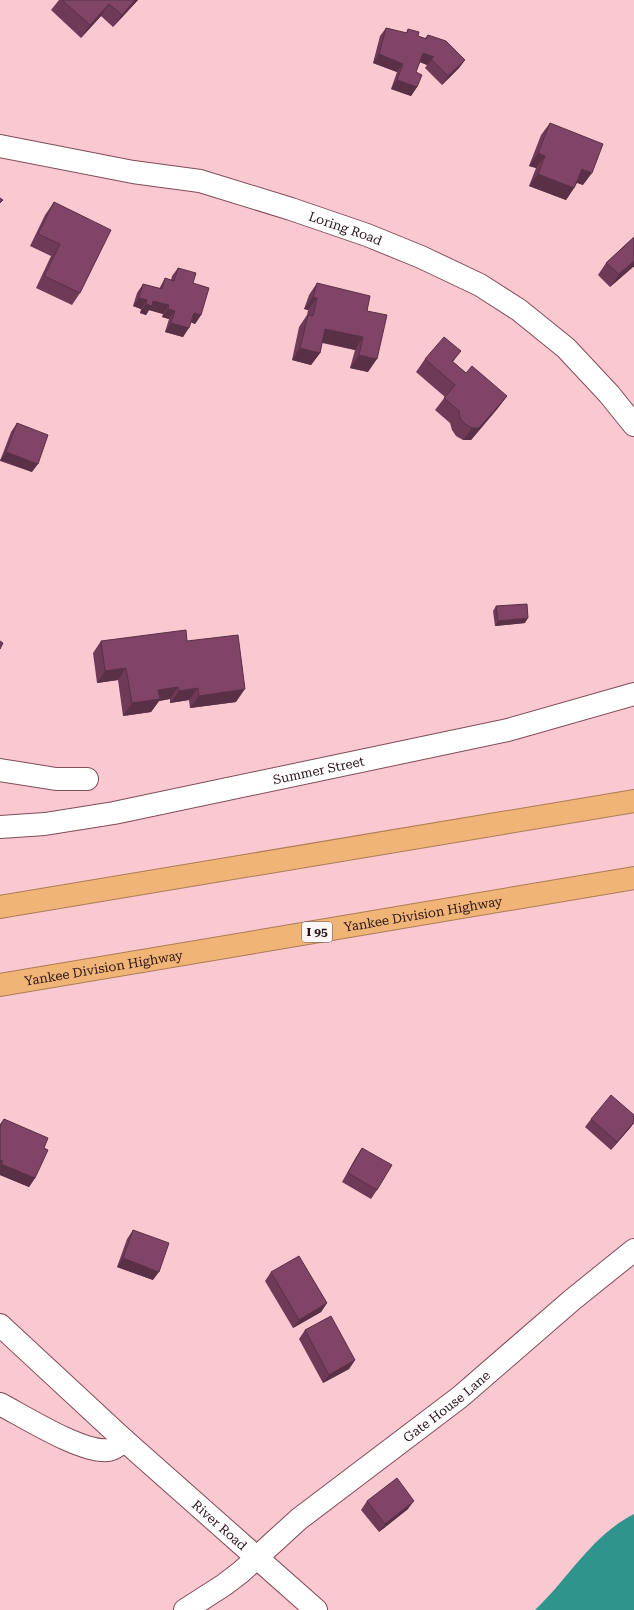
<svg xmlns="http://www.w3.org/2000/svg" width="634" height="1610" font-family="'Roboto Serif',serif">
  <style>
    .water { fill: #2f948b }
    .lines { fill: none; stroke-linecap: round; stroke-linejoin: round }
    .street-casing { stroke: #814c58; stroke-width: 24 }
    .secondary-casing { stroke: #814c58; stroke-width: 24 }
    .highway-casing { stroke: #ab7c56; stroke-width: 24 }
    .street { stroke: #fff; stroke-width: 22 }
    .secondary { stroke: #fff; stroke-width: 22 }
    .highway { stroke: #f0b476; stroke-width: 22 }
    .wall { fill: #6e3a58 }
    .shaded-wall { fill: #5a3047 }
    .building { fill: #804466; stroke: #5a3047 }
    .labels { text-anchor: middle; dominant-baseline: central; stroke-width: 4; stroke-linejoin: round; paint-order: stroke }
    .shield { fill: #fcf6f7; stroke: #6a585c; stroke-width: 1 }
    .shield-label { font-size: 12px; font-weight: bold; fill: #2b151a }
    .street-label { font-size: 13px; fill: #2b151a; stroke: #fcf6f7 }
  </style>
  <rect width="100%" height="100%" fill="#f9c8d1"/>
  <!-- water -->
  <path class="water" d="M634,1514V1610H535C569,1578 591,1536 634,1514Z"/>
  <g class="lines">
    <defs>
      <g id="street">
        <path id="s1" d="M0,146L133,172L200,181L291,209L367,235L421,257L480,285L519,310L566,348L609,394L634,425"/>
        <path d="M0,770L56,779H87"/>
        <path d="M0,1404C25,1417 83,1454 109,1450C115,1449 120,1444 124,1440"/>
        <path id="s2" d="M185,1610L224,1585L241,1572L299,1519L460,1397L572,1300L634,1250"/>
      </g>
      <g id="secondary">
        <path id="s3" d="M0,827L45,824L114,813L508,730L634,694"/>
        <path id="s4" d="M0,1325L124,1440L316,1610"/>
      </g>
      <g id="highway">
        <path d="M0,907L634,801"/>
        <path id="s5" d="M0,985L634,878"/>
      </g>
    </defs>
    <!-- street casing -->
    <use href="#street" class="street-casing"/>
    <!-- secondary casing -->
    <use href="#secondary" class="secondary-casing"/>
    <!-- highway casing -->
    <use href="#highway" class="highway-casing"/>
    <!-- street -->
    <use href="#street" class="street"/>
    <!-- secondary -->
    <use href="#secondary" class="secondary"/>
    <!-- highway -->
    <use href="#highway" class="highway"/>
  </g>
  <!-- wall -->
  <path class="wall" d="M59,0H138L113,27L101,16L81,38L51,10Z
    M386,28L406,33L408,29L418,36L425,38L428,35L465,60L459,68L442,85L425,68L427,65L420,62L416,72L417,87L411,96L391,89L397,72L373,63L380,36Z
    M550,123L583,185L577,183L574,188L566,200L529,186L536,168L529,166L541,135Z
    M54,202L80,293L72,305L36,288L51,256L30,246L45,215Z
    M634,237V267H633L610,287L598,275L606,263Z
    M178,268L193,283L201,315L195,324L191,322L183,337L165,332L169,319L162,317L163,314L149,310L146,315L140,313L141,309L133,306L137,293L143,284L159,289L165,278L171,280L172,276Z
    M317,283L367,311L368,372L350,368L355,350L322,343L320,353L311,365L292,360L299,327L307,315L308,310L304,309L309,295Z
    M425,359L453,362L466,373L507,396L498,408L471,440H463L456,436L452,430L450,423L435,410L445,397L416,372Z
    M17,423L32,472L0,461L11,432Z
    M496,606L525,623L495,626L493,611Z
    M101,641H187L236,702L190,708L189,700L170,703V699L159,701L151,712L123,716L118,680L97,683L93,653Z
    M634,1115V1123L611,1150L585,1127L591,1119Z
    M4,1119L44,1148L35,1178L29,1187L0,1175V1124Z
    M362,1148L377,1190L371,1199L342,1182L356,1157Z
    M133,1230L153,1280L117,1267L127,1239Z
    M271,1272L327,1303L321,1312L293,1328L265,1281Z
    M305,1330L355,1360L349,1369L323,1383L299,1339Z
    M367,1501L408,1509L379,1532L361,1510Z"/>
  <!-- shaded-wall -->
  <path class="shaded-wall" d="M135,0H138L113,27L122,15Z
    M109,4L101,16L81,38L90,25Z
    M423,53L434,57L427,65L417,61Z
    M379,54L403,64L397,72L373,63Z
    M465,60L459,68L442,85L448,76Z
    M397,80L417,87L411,96L391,89Z
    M538,153L545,156L536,168L529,166Z
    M582,169L592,173L583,185L573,181Z
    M538,174L574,188L566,200L529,186Z
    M634,261V267H633L610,287L619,274Z
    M313,297L317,298L308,310L304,309Z
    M139,298L147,300L141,309L133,306Z
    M153,301L169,305L163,314L149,310L146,315L140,313L146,304Z
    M168,309L175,311L169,319L162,317Z
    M194,313L201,315L195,324L188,321Z
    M171,323L189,328L183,337L165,332Z
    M325,329L363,337L355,350L317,341Z
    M300,348L320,353L311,365L292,360Z
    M461,351L452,363V361Z
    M359,355L377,359L368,372L350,368Z
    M507,396L498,408L471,440H463L472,428Z
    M6,452L38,464L32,472L0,460Z
    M528,618L525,623L495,626L498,621Z
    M126,668L118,680L97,683L105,671Z
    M178,687L170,699L159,701L151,712L123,716L132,703L158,690Z
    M198,688L189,700L170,703L179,691Z
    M245,689L236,702L190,708L199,696Z
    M634,1122L631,1127L611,1150L617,1142Z
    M0,1160L3,1161L0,1165Z
    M1,1164L35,1178L29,1187L0,1175V1166Z
    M123,1258L159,1272L153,1280L117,1267Z
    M327,1303L321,1312L293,1328L299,1320Z
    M355,1360L349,1369L323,1383L329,1375Z
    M414,1501L408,1509L379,1532L385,1524Z"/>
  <!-- building -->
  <path class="building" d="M62,0H135L122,15L109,4L90,25Z
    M386,28L407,33L408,29L419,32L418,36L426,39L428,35L446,41L465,60L448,76L431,59L434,57L423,53L416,72L422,75L417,87L397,80L403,64L379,54Z
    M550,123L603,144L592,173L582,169L574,188L538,174L545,156L538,153Z
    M0,198L3,200L0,203Z
    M54,202L111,230L80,293L44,276L60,244L38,234Z
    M634,237V261L619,274L606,263Z
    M178,268L196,273L193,283L209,288L201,315L194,313L189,328L171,323L175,311L168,309L169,305L153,301L152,306L146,304L147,300L139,298L143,284L162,289L165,278L174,281Z
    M317,283L370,296L367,311L387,315L377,359L359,355L363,337L325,329L320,353L300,348L308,315L313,316L317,298L313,297Z
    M444,337L461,351L452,361L466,373L472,366L507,396L479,428H472L465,424L460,418L459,411L444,398L455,385L425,359Z
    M17,423L48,435L38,464L6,452Z
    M527,604L528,618L498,621L496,606Z
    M186,630L187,641L238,635L245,689L199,696L198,688L179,691L178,687L158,690L160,699L132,703L126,668L105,671L101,641Z
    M0,641L3,643L0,649Z
    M611,1095L634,1115V1122L617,1142L591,1119Z
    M4,1119L48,1138L44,1148L48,1150L35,1178L1,1164L3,1161L0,1160V1127Z
    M362,1148L392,1165L377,1190L348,1173Z
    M133,1230L169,1243L159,1272L123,1258Z
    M299,1256L327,1303L299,1320L271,1272Z
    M331,1316L355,1360L329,1375L305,1330Z
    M397,1478L414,1501L385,1524L367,1501Z"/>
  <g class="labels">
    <!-- shield labels -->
    <rect class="shield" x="302" y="922" width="30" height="20" rx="3"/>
    <g class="shield-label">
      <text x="317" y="932">I 95</text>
    </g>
    <!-- street labels -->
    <g class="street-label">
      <text stroke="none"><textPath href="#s1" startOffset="356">Loring Road</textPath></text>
      <text stroke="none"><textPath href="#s3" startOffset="324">Summer Street</textPath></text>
      <text stroke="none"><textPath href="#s5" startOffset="429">Yankee Division Highway</textPath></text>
      <text stroke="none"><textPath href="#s5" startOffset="105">Yankee Division Highway</textPath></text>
      <text stroke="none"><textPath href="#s2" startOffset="332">Gate House Lane</textPath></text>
      <text stroke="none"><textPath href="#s4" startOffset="297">River Road</textPath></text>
    </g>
  </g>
</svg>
